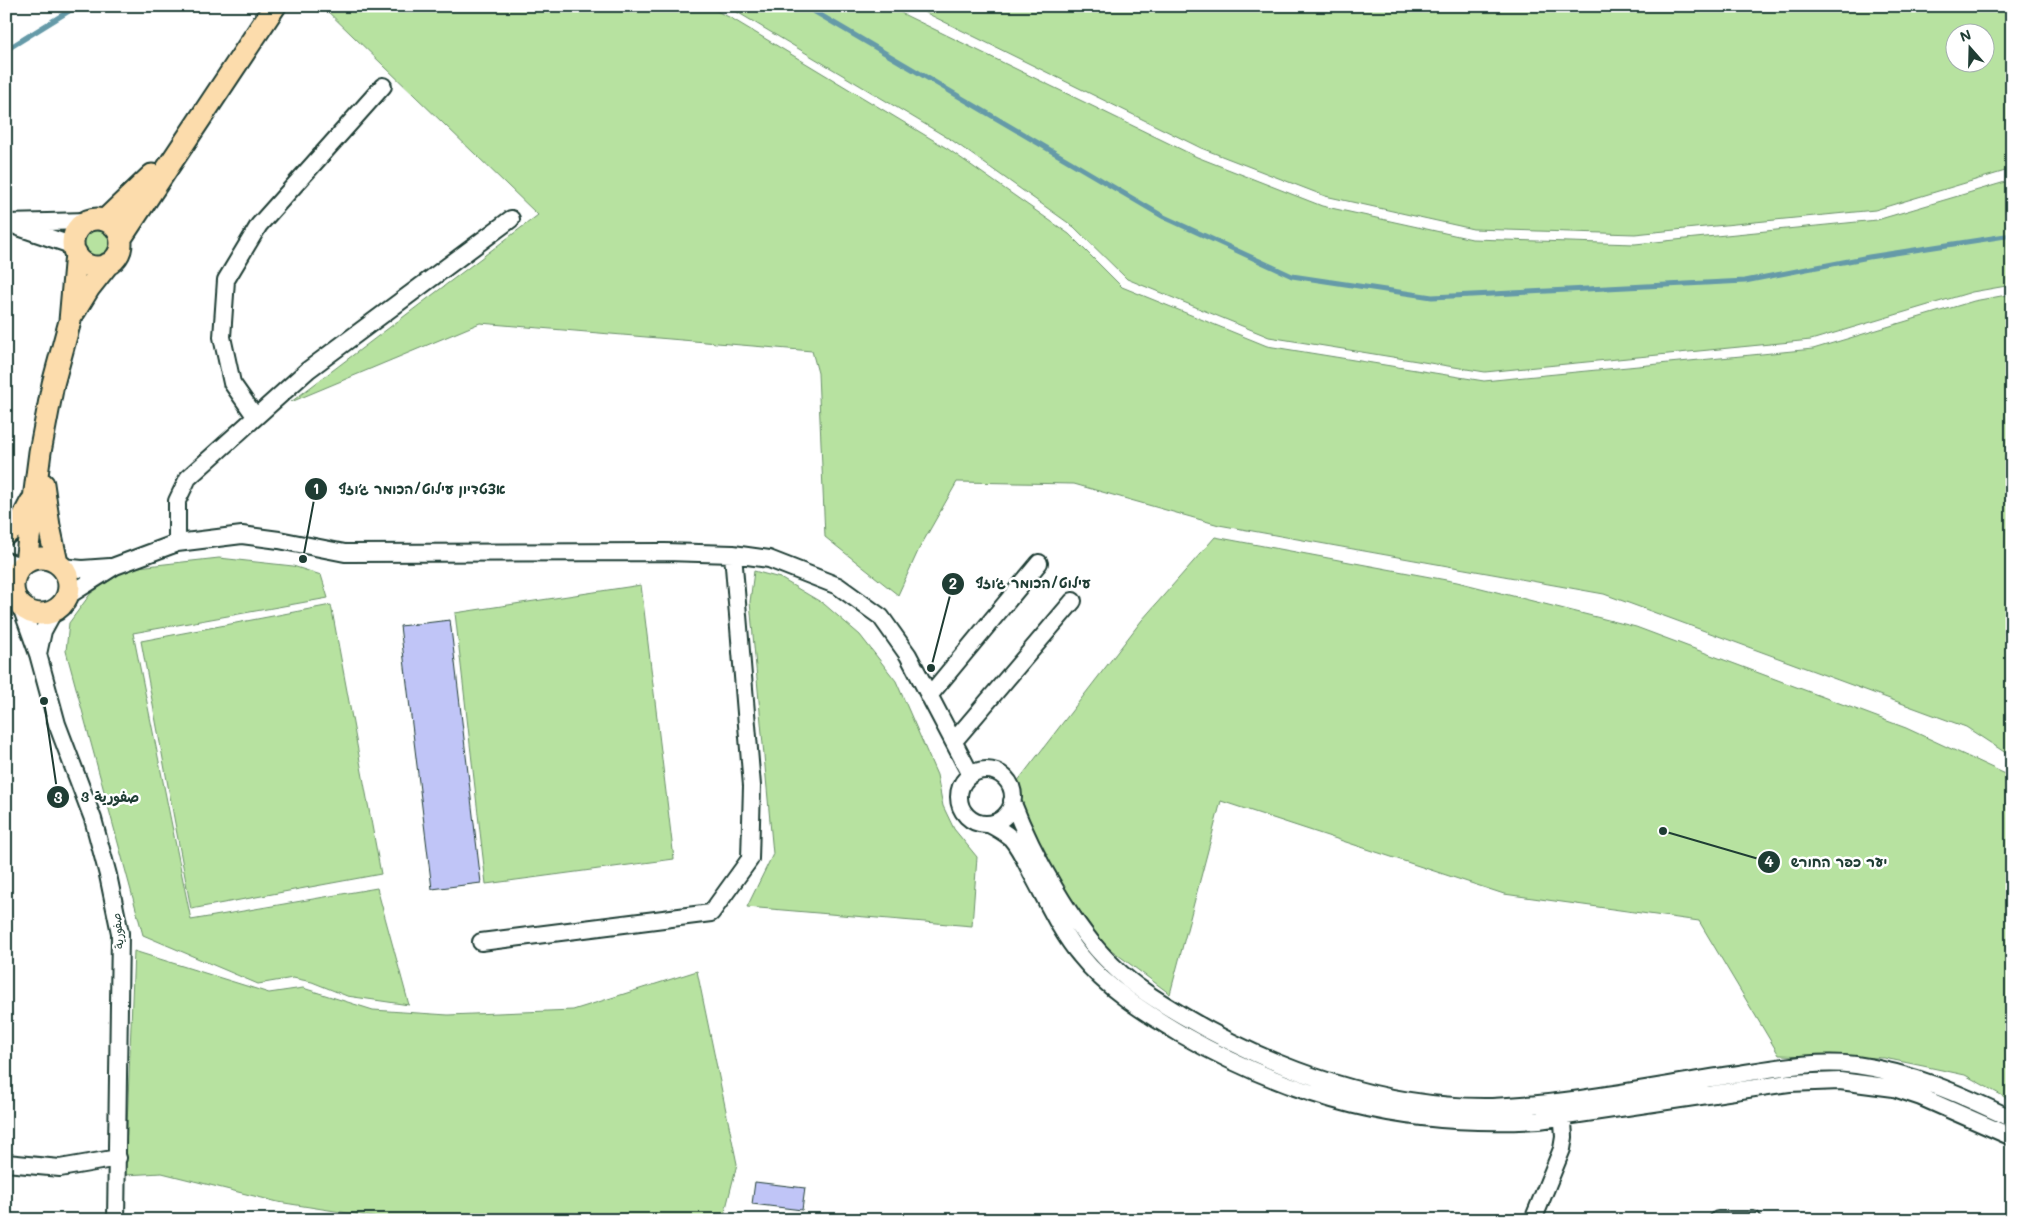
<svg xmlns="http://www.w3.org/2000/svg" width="2018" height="1226" font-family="Mali,'Playpen Sans Arabic','Playpen Sans Hebrew',sans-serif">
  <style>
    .green { fill: #b7e2a0; stroke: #6b906a; fill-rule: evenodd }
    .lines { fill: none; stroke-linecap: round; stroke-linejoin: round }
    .stream { stroke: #659aa8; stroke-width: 5 }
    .building { fill: #c0c5f7; stroke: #1f3d34 }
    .minor-casing { stroke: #1f3d34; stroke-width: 20 }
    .major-casing { stroke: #1f3d34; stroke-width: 25 }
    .minor { stroke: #fff; stroke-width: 16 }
    .major { stroke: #fcdcac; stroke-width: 21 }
    .labels { text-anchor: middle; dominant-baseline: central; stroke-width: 5; stroke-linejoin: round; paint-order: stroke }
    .street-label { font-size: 12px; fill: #1f3d34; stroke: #fff }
    .leader { fill: none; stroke: #1f3d34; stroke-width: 2 }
    .callout-dot { fill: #1f3d34; stroke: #fff; stroke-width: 2 }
    .mark-label { font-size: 15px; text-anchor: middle; font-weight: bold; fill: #fff }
    .callout-label { font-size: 14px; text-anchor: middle; font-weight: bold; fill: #1f3d34; stroke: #fff; stroke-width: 5; stroke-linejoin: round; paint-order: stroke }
  </style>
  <rect width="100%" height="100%" fill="#fff"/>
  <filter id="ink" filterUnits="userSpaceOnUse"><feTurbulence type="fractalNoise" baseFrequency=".02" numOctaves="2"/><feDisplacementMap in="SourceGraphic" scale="10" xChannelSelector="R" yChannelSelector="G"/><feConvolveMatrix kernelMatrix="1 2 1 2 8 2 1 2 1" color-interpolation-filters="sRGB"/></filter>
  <g filter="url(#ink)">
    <!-- green -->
    <path class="green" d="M322,6H706L731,18L948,149L1069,234L1122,287L1267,346L1484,381L1813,349L1974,301L2012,294V757L1966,727L1604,594L1219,525L1074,484L957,482L919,549L898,595L825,537L818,373L812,351L480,323L291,402L538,215Z
      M727,6H892L903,14L1197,157L1322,206L1472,239L1635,244L1877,220L2012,180V285L1972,292L1811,340L1485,372L1269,337L1127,279L1074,227L953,141Z
      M912,6H2012V169L1875,210L1635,234L1473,229L1325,196L1201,148ZM1986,32V62H1956V32Z
      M83 244a15 15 0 1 1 30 0a15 15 0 1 1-30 0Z
      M1215,537L1457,582L1636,627L1906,728L2012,777V1101L1965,1075L1923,1066L1884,1058L1779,1055L1699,921L1504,894L1221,801L1170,994L1106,946L1074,903L1007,795L1142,620Z
      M219,558L293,566L321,575L328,598L133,633L191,920L377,888L409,1005L347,996L312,982L293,978L258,984L143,935L66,651L69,623L91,593L129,568Z
      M754,571L780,578L824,604L860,635L896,681L937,775L943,806L954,829L977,857L972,926L747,907L773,854L750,602Z
      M641,585L674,859L486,884L455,613Z
      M331,605L381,874L191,909L141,641Z
      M134,951L269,993L303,988L373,1010L448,1015L573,1010L697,971L737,1164L723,1220H392L278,1202L162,1173L125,1175Z"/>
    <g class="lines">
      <!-- stream -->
      <path class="stream" d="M805,6L1164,217L1292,276L1432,297L1745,281L1869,257L2012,235
        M6,50L77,6"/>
    </g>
    <!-- building -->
    <path class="building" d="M450,620L481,883L432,889L400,626Z
      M755,1182L805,1188L802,1210L752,1204Z"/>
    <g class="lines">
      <defs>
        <path id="minor" d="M6,223L88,221
          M18,227L74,246
          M255,416L232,383L222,337L226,280L259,225L383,86
          M177,543V501L188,478L308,370L511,219
          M6,561L21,566
          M62,567L82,569L110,567
          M6,591L16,598
          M66,597L115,566L177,543L242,535L279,540L345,553L665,552L733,554L769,559L838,586L881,617L908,655L971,775
          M20,604L38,654L57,724L93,819L108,875L120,933L116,1220
          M38,654L43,631L55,609
          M929,696L1039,563
          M954,741L1073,601
          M959 797a27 27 0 1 1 54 0a27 27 0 1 1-54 0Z
          M1012,801C1032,853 1072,927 1113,966C1133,986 1158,1001 1183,1016C1275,1070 1384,1109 1492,1107C1572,1104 1652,1087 1731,1075C1772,1069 1814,1060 1856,1065C1913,1073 1960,1094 2012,1119
          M989,824C997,828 1004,832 1011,838C1020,848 1026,862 1032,874C1047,901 1060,931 1080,955C1107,989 1144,1012 1181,1034C1296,1100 1406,1128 1539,1120L1789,1083L1840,1081L1894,1088L1921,1097L2012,1137
          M481,942L711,913L750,859L752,786L733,554
          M6,1163L60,1168L118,1158
          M1533,1220L1562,1149L1564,1137L1562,1107
          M1718,1220H1753"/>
        <path id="major" d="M73 243a24 24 0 1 1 48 0a24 24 0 1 1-48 0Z
          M105,220L152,175
          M121,238L275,6
          M73,314L89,288L108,264
          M43,484L49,526L57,563
          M6,534L20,523L31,502
          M13 586a28 28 0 1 1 56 0a28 28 0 1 1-56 0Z
          M26,562L40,452L53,384L70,321L76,253"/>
      </defs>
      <!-- minor casing -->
      <use href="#minor" class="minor-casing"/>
      <!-- major casing -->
      <use href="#major" class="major-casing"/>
      <!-- minor -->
      <use href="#minor" class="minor"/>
      <!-- major -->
      <use href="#major" class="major"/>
    </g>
  </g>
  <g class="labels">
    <!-- street labels -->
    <g class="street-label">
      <text transform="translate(117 931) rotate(-96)">صفورية</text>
    </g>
  </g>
  <!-- callouts -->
  <path class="leader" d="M303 559L316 489M931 668L953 584M44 701L58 797M1663 831L1769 862"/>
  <g class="callout-dot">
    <circle cx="303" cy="559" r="5"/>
    <circle cx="931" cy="668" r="5"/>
    <circle cx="44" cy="701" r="5"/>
    <circle cx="1663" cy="831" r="5"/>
    <circle cx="316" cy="489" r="12"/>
    <circle cx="953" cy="584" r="12"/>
    <circle cx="58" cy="797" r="12"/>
    <circle cx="1769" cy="862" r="12"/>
  </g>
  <g class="mark-label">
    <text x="316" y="494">1</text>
    <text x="953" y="589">2</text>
    <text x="58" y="803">3</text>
    <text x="1769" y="867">4</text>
  </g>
  <g class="callout-label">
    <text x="422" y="494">אצטדיון עילוט/הכומר ג׳וזף</text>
    <text x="1033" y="588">עילוט/הכומר ג׳וזף</text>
    <text x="110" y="802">صفورية 3</text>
    <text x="1839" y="867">יער כפר החורש</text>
  </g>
  <!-- margin -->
  <rect width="2018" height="1226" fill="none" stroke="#fff" stroke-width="25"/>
  <rect x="12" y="12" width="1993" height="1201" fill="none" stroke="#1f3d34" stroke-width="2" filter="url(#ink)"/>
  <!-- north arrow -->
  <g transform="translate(1970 48) rotate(340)"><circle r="24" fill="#ffffff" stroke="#a5b1ae"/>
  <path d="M0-4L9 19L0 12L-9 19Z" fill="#1f3d34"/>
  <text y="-8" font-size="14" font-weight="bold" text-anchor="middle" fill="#1f3d34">N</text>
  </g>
</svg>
